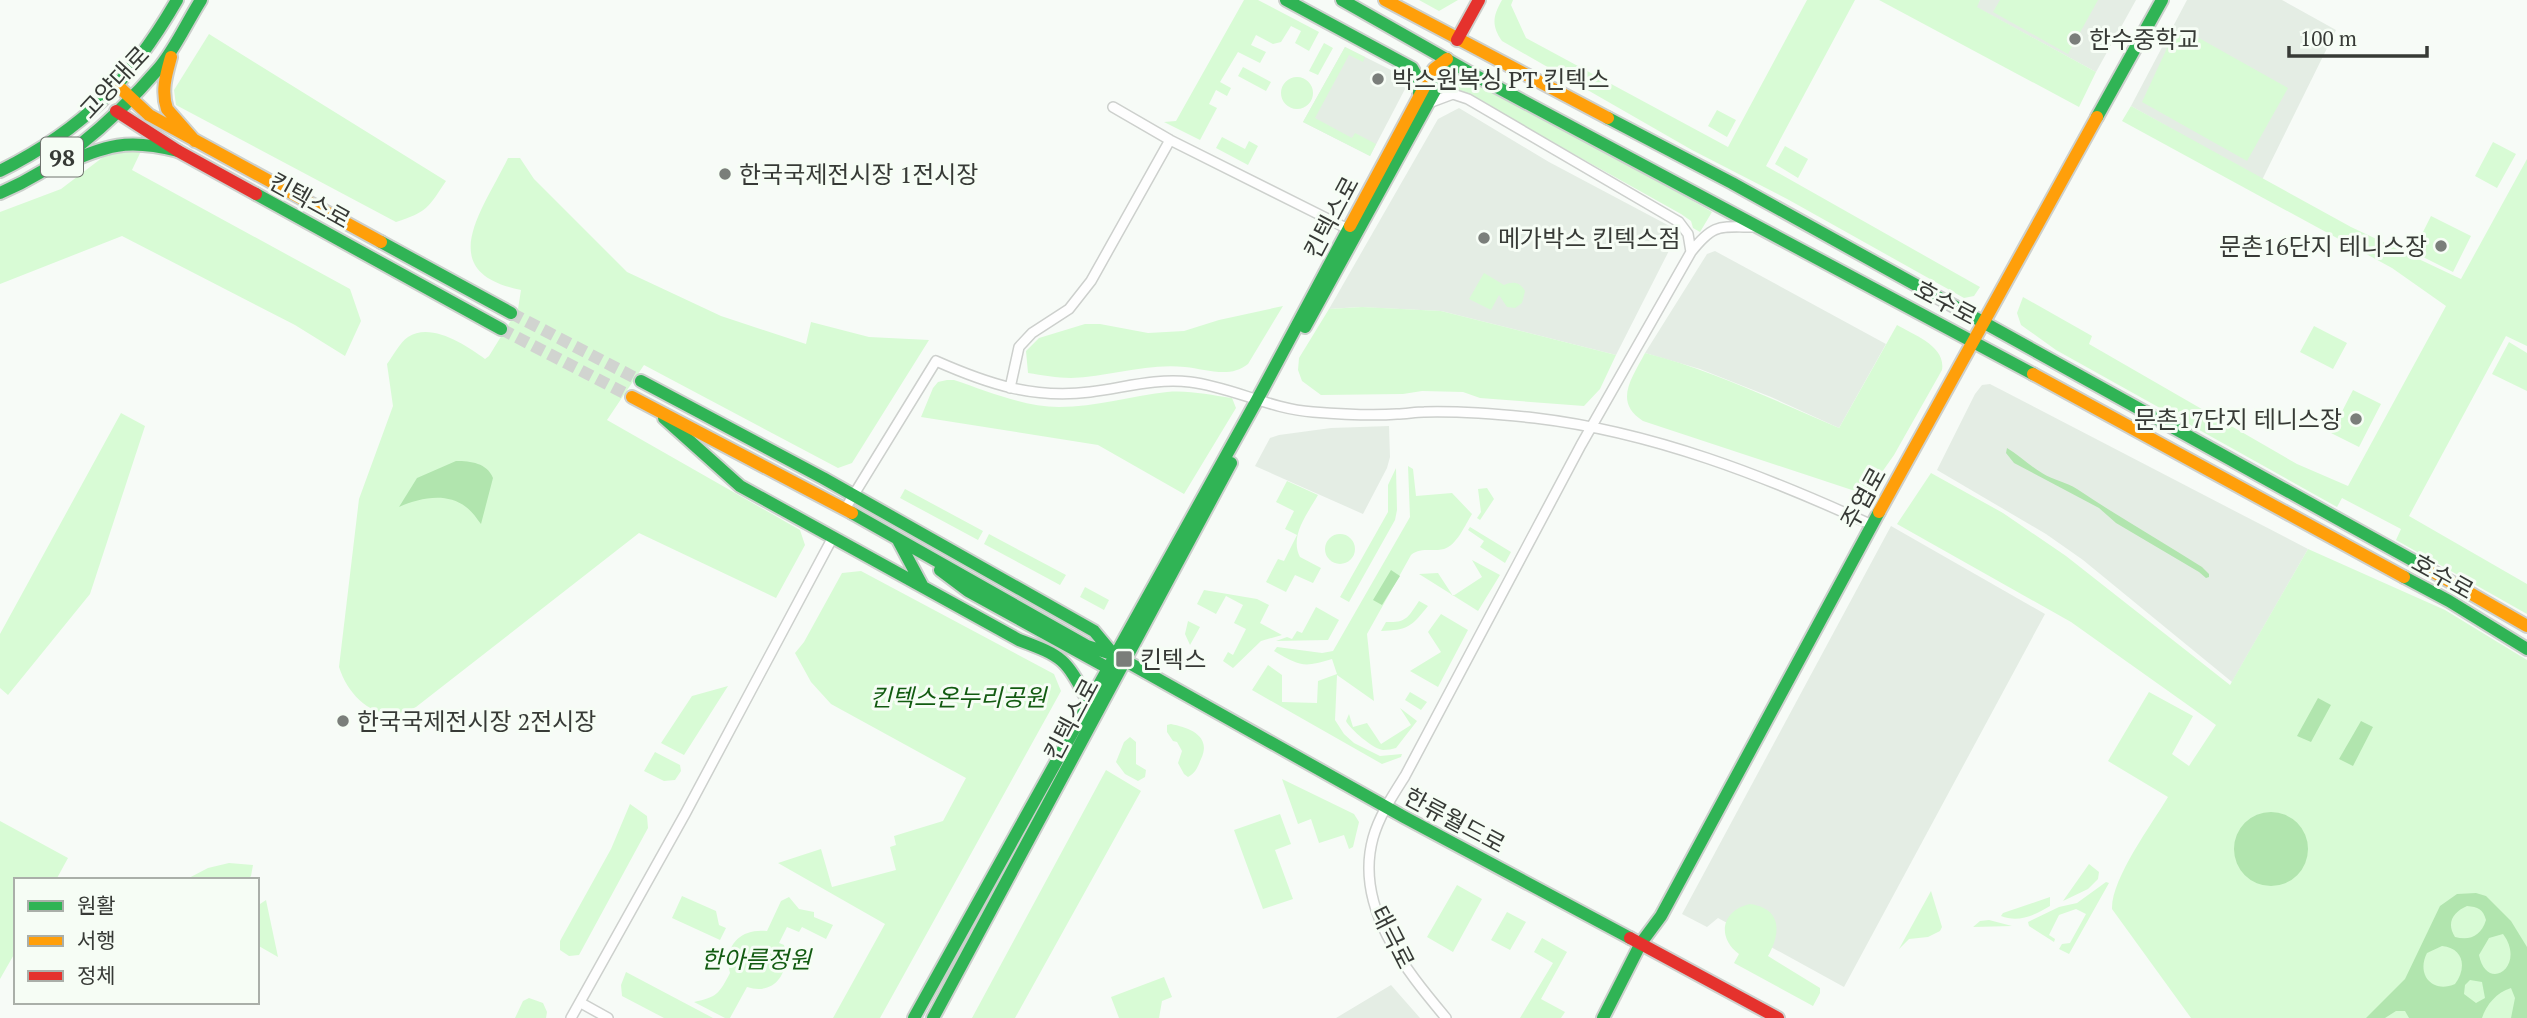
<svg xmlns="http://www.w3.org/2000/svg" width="2527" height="1018" font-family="'PT Serif','Noto Sans KR',serif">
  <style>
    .built { fill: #e4ede4 }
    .green { fill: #d8fbd5 }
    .water { fill: #b1e5ae; fill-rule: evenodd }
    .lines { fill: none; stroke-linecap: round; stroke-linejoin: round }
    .secondary-tunnel { stroke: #d1d4d0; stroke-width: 12; stroke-dasharray: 12 6; stroke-linecap: butt }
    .street-casing { stroke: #cdd0cd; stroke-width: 12 }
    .fast-casing { stroke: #cdd0cd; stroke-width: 16 }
    .slow-casing { stroke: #cdd0cd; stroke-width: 16 }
    .jam-casing { stroke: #cdd0cd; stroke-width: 16 }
    .street { stroke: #fefefe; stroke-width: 9 }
    .fast { stroke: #30b455; stroke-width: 12 }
    .slow { stroke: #ff9f0a; stroke-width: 12 }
    .jam { stroke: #e5322d; stroke-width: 12 }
    .poi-dot { fill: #7a7e7a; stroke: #f6fdf5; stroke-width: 2.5 }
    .labels { text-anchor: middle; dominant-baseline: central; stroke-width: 6; stroke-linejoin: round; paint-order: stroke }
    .shield { fill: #f6fdf5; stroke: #70746f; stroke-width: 2 }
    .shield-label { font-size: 23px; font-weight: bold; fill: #373a36 }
    .poi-label { font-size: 24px; fill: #373a36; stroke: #f6fdf5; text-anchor: start }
    .street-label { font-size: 24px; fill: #373a36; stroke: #f6fdf5 }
    .park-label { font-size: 24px; font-style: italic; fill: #125b11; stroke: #f6fdf5 }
  </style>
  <rect width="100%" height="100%" fill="#f7fbf7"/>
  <!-- built -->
  <path class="built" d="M1980,0H2136L2096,72L1976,7Z
    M2187,0H2282L2336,30L2262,180L2131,106Z
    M1345,47L1401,75L1405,89L1370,156L1303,122Z
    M1459,108L1549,162L1679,231L1616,355L1441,311L1359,307L1329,309L1438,119Z
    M1715,251L1886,344L1839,428L1771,397L1700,369L1645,353L1707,254Z
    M1990,384L2308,549L2232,682L2083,560L2046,534L1937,470L1975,394L1982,385Z
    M1389,426L1390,457L1387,468L1363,514L1255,466L1270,438L1279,435L1331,428Z
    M1891,526L2045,614L1844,987L1718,918L1707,927L1682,914Z
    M1391,985L1420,1018H1336Z"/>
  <!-- green -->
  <path class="green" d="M1244,0H1258L1319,32L1309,51L1295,43L1301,31L1291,26L1281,42L1273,44L1256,35L1251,45L1266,52L1260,63L1238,52L1220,82L1231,88L1227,96L1216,90L1209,104L1217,108L1200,140L1164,122L1176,121Z
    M1419,0H1458L1439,11Z
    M1502,0H1513L1511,5L1526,38L1728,147L1807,0H1855L1766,166L1980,287L1974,296L1964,298L1789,200L1692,150L1502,41C1491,25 1493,16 1502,0Z
    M1879,0H1980L1977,7L2096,72L2079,107Z
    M2000,0H2098L2068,54L1993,12Z
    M2174,33L2186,39L2190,33L2288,88L2247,161L2142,102Z
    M209,34L446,181C428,208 427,212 396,222L176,105L174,90Z
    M1324,43L1333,48L1318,75L1309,71Z
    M1345,47L1365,57L1363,62L1349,55L1315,118L1352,138L1355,133L1376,144L1370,156L1303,122Z
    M1243,67L1271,82L1266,91L1238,76Z
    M1464,70L1712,212L1700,232L1693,228L1691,221L1681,214L1454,87Z
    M1281 93a16 16 0 1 1 32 0a16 16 0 1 1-32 0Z
    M2131,106L2351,227L2461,279L2527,159V346L2506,336L2409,516L2527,584V614L2396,540L2401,529L2342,498L2337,507L2056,350L2021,325L2017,313L2023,297L2092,336L2089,344L2297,464L2348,486L2446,306L2392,268L2122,121Z
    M1717,110L1736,120L1727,137L1708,126Z
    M1222,137L1245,149L1249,141L1258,146L1248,165L1216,148Z
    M2493,142L2516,154L2497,188L2475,176Z
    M1785,146L1808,159L1798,178L1775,164Z
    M115,148L142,149L132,170L350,289L361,321L345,356L295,325L122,236L0,284V212L61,189Z
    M508,158H520L534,179L627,272L721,316L806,344L811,322L869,337L929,340L852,463L838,468L644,365L607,420L800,530L805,545L776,598L639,533L416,707C381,726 350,701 339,667L359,499L393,406L387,364C393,356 400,342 408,337C431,322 466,345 485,359L489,356L518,309L521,290C432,272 483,210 508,158Z
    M2431,216L2471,236L2453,272L2413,252Z
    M1484,273L1504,285C1513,281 1520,282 1525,291L1522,303L1515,308L1507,307L1499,295L1491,310L1469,299Z
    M1283,306L1248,364C1230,379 1206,369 1185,367C1146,363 1109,377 1071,378C1057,378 1042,375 1028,373L1026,351L1039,338L1085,324H1100L1148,333L1184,331L1219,320Z
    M1362,307L1441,311L1616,355L1600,389L1584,406L1480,398L1463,392L1422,391L1403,394L1321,395L1302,381L1298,370L1299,358L1329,309Z
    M1897,325C1914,335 1946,346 1942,370L1894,455L1868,492L1852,490L1643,421C1613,402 1632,378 1645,353C1713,370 1775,401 1839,428Z
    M2314,326L2347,343L2333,369L2300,352Z
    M2509,342L2527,353V391L2492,374Z
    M947,380H954C987,391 1024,407 1059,407C1096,407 1131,396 1167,392C1189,390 1210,395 1232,398L1236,408L1184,494L1098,445L921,417L933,388L938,382Z
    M2353,390L2381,404L2359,447L2331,433Z
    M121,413L145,426L90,594L8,695L0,688V634Z
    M1408,466L1413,469L1416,496L1452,493L1472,514C1465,525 1457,545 1444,549C1432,552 1421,547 1411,555L1367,634L1374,701L1337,675L1335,720L1344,734L1354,743L1380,756L1402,754L1401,757L1382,764L1252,690L1268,665L1282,675V702L1317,703L1318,681L1337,674L1332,659C1303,668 1300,666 1274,651L1277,647L1322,653L1333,651L1410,517Z
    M1396,468L1397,510L1395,520L1349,602L1340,597L1388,512V485Z
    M1931,473L2003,513L2066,556L2230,685L2308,549L2445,610L2527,660V1018H2191L2112,909C2111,879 2152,824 2168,797L2108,761L2149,692L2193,716L2172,754L2189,766L2216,725L2071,622L1897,524Z
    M1287,481L1318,495C1308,513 1289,536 1300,557L1321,568L1313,583L1295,575L1286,592L1266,582L1278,559L1284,561L1297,535L1285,529L1294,511L1276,502Z
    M1487,488L1494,499L1480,520L1477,518L1481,512L1478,489Z
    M905,489L983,531L978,540L900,498Z
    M1470,527L1511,552L1505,563L1480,547L1484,541L1468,530Z
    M989,534L1066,575L1060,585L984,544Z
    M1325 549a15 15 0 1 1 30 0a15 15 0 1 1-30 0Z
    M1472,560L1500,575L1478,611L1419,574L1438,573L1453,596L1482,577Z
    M861,571L1054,674L1061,691L880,1018H833L885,924L778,863L821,849L832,887L896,870L890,847L896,845L894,836L943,821L966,778L831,704L811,682L795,653L804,642L842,573Z
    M1085,587L1109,600L1104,610L1080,597Z
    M1204,590L1257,599L1269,605L1260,623L1282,635L1261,641L1233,668L1223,661L1228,652L1233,655L1246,629L1234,623L1243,605L1226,596L1216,614L1197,604Z
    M1419,601L1428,606C1411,627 1408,630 1381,631L1386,622C1407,623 1408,617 1419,601Z
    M1316,607L1339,620L1328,640L1276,641L1287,637L1292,639L1297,631L1302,633Z
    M1441,614L1468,630L1438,687L1410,671L1441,652L1428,632Z
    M1188,621L1200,627L1190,645L1185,634Z
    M728,686L684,755L661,743L692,696Z
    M1410,692L1427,702L1421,710L1405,700Z
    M1400,708L1417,721L1396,748C1392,749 1388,750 1383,750C1373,749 1350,729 1346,721L1349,714L1353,727L1367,723L1381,744L1411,725Z
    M1171,724C1190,728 1212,736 1201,759C1198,766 1196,773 1188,777L1184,774L1178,763L1182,751L1177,742L1173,741L1167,732V725Z
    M1130,737L1136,742V764L1146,770L1145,777L1138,781L1125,774L1116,762L1124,742Z
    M655,752L680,765L681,771L675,780L664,781L644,771Z
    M1106,770L1141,791L1015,1018H972Z
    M1282,779L1354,814L1359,822L1353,847L1349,849L1344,835L1319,843L1311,819L1298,824Z
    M630,804L647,816L648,828L579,955L569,956L560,950V941L611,849Z
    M1280,814L1291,844L1275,850L1293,899L1263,909L1234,830Z
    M0,821L68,858L56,880H16V951L0,979Z
    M229,863L253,865L251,876L247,880H185L208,868Z
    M2089,864L2099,872L2098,879L2088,889L2063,901Z
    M2106,882L2109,883L2069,954L2059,949L2062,944L2070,943L2086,914L2076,909L2059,915L2049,935L2055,939L2054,942L2029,926L2028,922L2059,907L2077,903Z
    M1457,885L1482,899L1453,952L1427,937Z
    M1931,891L1942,927L1940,931L1928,937L1909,939L1899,949Z
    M682,896L716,911L719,925L726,928L720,940L672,918Z
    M789,897L799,909L814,912V917L833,925L826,939L802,927L799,932L787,927L779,943L784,945C791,972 775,996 747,987L730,1018H725L694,1002C717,997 719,994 730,973C723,946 740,928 767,931L781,901Z
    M2050,897V906C2035,915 2019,923 2001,916L2003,913Z
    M266,900L278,957L257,945V906Z
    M1750,904C1785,909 1779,937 1768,956L1820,988V993L1813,1006L1734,963L1739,954C1716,937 1722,910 1750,904Z
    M1507,912L1526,922L1510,950L1491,940Z
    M1989,920L2012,926L1973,927L1980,921Z
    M1542,938L1567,952L1541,999L1565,1012L1561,1018H1520L1553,963L1534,952Z
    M626,972L713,1018H664L622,996L621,985Z
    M1164,977L1172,997L1162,1001L1159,1018H1119L1111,997Z
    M529,998L543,1003L547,1012L546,1018H515L523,1001Z"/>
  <!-- water -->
  <path class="water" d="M2007,448C2019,455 2030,466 2042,473C2053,480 2066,482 2077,489C2117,516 2161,541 2202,567L2209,574V577L2206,578L2199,572L2116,523L2099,508L2014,463L2006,453Z
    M456,461C471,461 487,463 493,478L481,524C477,519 472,511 466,507C446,492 420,498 399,507L417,478Z
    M1391,570L1400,576L1382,605L1373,600Z
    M2318,698L2331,705L2311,742L2297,736Z
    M2361,721L2373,727L2353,766L2339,759Z
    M2234 849a37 37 0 1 1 74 0a37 37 0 1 1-74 0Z
    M2476,893L2486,896L2511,921L2527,947V1018H2511L2515,998L2511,988C2497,992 2486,1005 2482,1018H2409L2405,1011H2396L2385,1018H2366L2405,979L2440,906L2457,894ZM2467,906C2478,907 2483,909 2486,920C2481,936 2470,941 2455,937C2446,923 2453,912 2467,906ZM2503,934C2527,966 2487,994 2479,955L2489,938ZM2442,946C2464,948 2467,968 2455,984C2432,994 2416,974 2427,953ZM2470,980L2482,982L2485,998L2476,1003L2464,994L2465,985Z"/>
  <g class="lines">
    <!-- secondary-tunnel -->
    <path class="secondary-tunnel" d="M511,313L641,381
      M501,329L632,397"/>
    <defs>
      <path id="street" d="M1429,103L1453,94L1468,99L1679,222L1688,234L1691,252
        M1113,107L1170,140
        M1010,388L1019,347L1032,333L1069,309L1091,281L1170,140L1348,229
        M845,509L936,361C988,384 1033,399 1090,392C1124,388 1154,378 1190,382C1232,387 1270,409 1313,412C1338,414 1372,416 1397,414C1406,414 1415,412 1424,412C1461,411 1498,414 1535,418C1653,432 1765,476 1872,525
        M581,1003L608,1018
        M571,1018L685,814L833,537
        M1446,1018C1405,969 1354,907 1373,838C1379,816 1393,795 1405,776L1581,445L1691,252C1714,223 1719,227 1755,227"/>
      <path id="fast" d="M1286,0L1412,68L1420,82L1419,93
        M1342,0L1467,71L2033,374
        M2097,117L2162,0
        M1608,118L1732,183L2430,570
        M60,166C108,145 126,138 178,151
        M0,171C84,129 130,81 177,0
        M0,193C62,167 115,119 159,68C175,49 187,22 201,0
        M256,194L501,329
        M381,242L511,313
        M1305,327L1444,74L1447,59
        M641,381L823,478L1094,631L1114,655
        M664,418L740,486L1019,640C1065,657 1065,659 1089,702
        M852,513L1087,646L1115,655L1404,817L1630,938
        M898,540L922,585
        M940,570L968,591L1108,668
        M2404,577L2449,601L2527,649
        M914,1018L1257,400L1350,226
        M933,1018L1231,463
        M1603,1018L1641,943L1661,916L1879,512"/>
      <path id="slow" d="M1385,0L1608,118
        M171,57C166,75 161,91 167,109L195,141
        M118,86L149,115L381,242
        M1350,226L1434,69L1447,59
        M2033,374L2404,577
        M632,397L852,513
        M1879,512L2097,117
        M2430,570L2527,626"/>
      <path id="jam" d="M1457,40L1479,0
        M116,111L178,151L256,194
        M1630,938L1778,1018"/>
    </defs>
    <!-- street casing -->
    <use href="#street" class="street-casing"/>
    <!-- fast casing -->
    <use href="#fast" class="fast-casing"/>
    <!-- slow casing -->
    <use href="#slow" class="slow-casing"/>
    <!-- jam casing -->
    <use href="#jam" class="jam-casing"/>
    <!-- street -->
    <use href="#street" class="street"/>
    <!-- fast -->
    <use href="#fast" class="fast"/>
    <!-- slow -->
    <use href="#slow" class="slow"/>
    <!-- jam -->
    <use href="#jam" class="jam"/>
  </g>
  <!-- markers -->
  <g class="poi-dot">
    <circle cx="2075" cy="39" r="7"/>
    <circle cx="1378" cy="79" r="7"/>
    <circle cx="725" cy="174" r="7"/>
    <circle cx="1484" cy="238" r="7"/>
    <circle cx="2441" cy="246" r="7"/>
    <circle cx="2356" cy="419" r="7"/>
    <rect x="1115" y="650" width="18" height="18" rx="3.5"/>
    <circle cx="343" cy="721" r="7"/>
  </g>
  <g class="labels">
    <!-- shield labels -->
    <rect class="shield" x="41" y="137.5" width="42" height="39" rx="5"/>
    <g class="shield-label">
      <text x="62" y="157">98</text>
    </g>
    <!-- poi labels -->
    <g class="poi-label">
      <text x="2089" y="39">한수중학교</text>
      <text x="1392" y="79">박스원복싱 PT 킨텍스</text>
      <text x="739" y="174">한국국제전시장 1전시장</text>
      <text x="1498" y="238">메가박스 킨텍스점</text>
      <text x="2427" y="246" text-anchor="end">문촌16단지 테니스장</text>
      <text x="2342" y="419" text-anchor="end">문촌17단지 테니스장</text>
      <text x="1140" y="659">킨텍스</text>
      <text x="357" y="721">한국국제전시장 2전시장</text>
    </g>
    <!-- street labels -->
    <g class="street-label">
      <text transform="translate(114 82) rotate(-47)">고양대로</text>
      <text transform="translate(310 200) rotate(29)">킨텍스로</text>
      <text transform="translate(1331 217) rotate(-62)">킨텍스로</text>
      <text transform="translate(1946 302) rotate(28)">호수로</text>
      <text transform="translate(1863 498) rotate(-61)">주엽로</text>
      <text transform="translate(2443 576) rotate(29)">호수로</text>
      <text transform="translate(1071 719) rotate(-62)">킨텍스로</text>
      <text transform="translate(1455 820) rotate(28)">한류월드로</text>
      <text transform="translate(1393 937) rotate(63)">태극로</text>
    </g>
    <!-- park labels -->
    <g class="park-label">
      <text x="958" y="697">킨텍스온누리공원</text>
      <text x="756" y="959">한아름정원</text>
    </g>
  </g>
  <!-- legend -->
  <rect x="14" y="878" width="245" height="126" fill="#f6fdf5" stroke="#aaafa9" stroke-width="2"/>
  <rect x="28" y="901" width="35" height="10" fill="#30b455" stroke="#aaafa9" stroke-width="2"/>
  <text x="77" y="913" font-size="21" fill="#373a36">원활</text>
  <rect x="28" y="936" width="35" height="10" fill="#ff9f0a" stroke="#aaafa9" stroke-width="2"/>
  <text x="77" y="948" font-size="21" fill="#373a36">서행</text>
  <rect x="28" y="971" width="35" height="10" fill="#e5322d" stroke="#aaafa9" stroke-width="2"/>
  <text x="77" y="983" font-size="21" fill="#373a36">정체</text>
  <!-- scale -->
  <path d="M2289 46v10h138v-10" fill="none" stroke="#373a36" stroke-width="3.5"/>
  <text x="2300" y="46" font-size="21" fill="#373a36" stroke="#f6fdf5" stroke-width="5" paint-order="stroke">100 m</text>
</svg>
